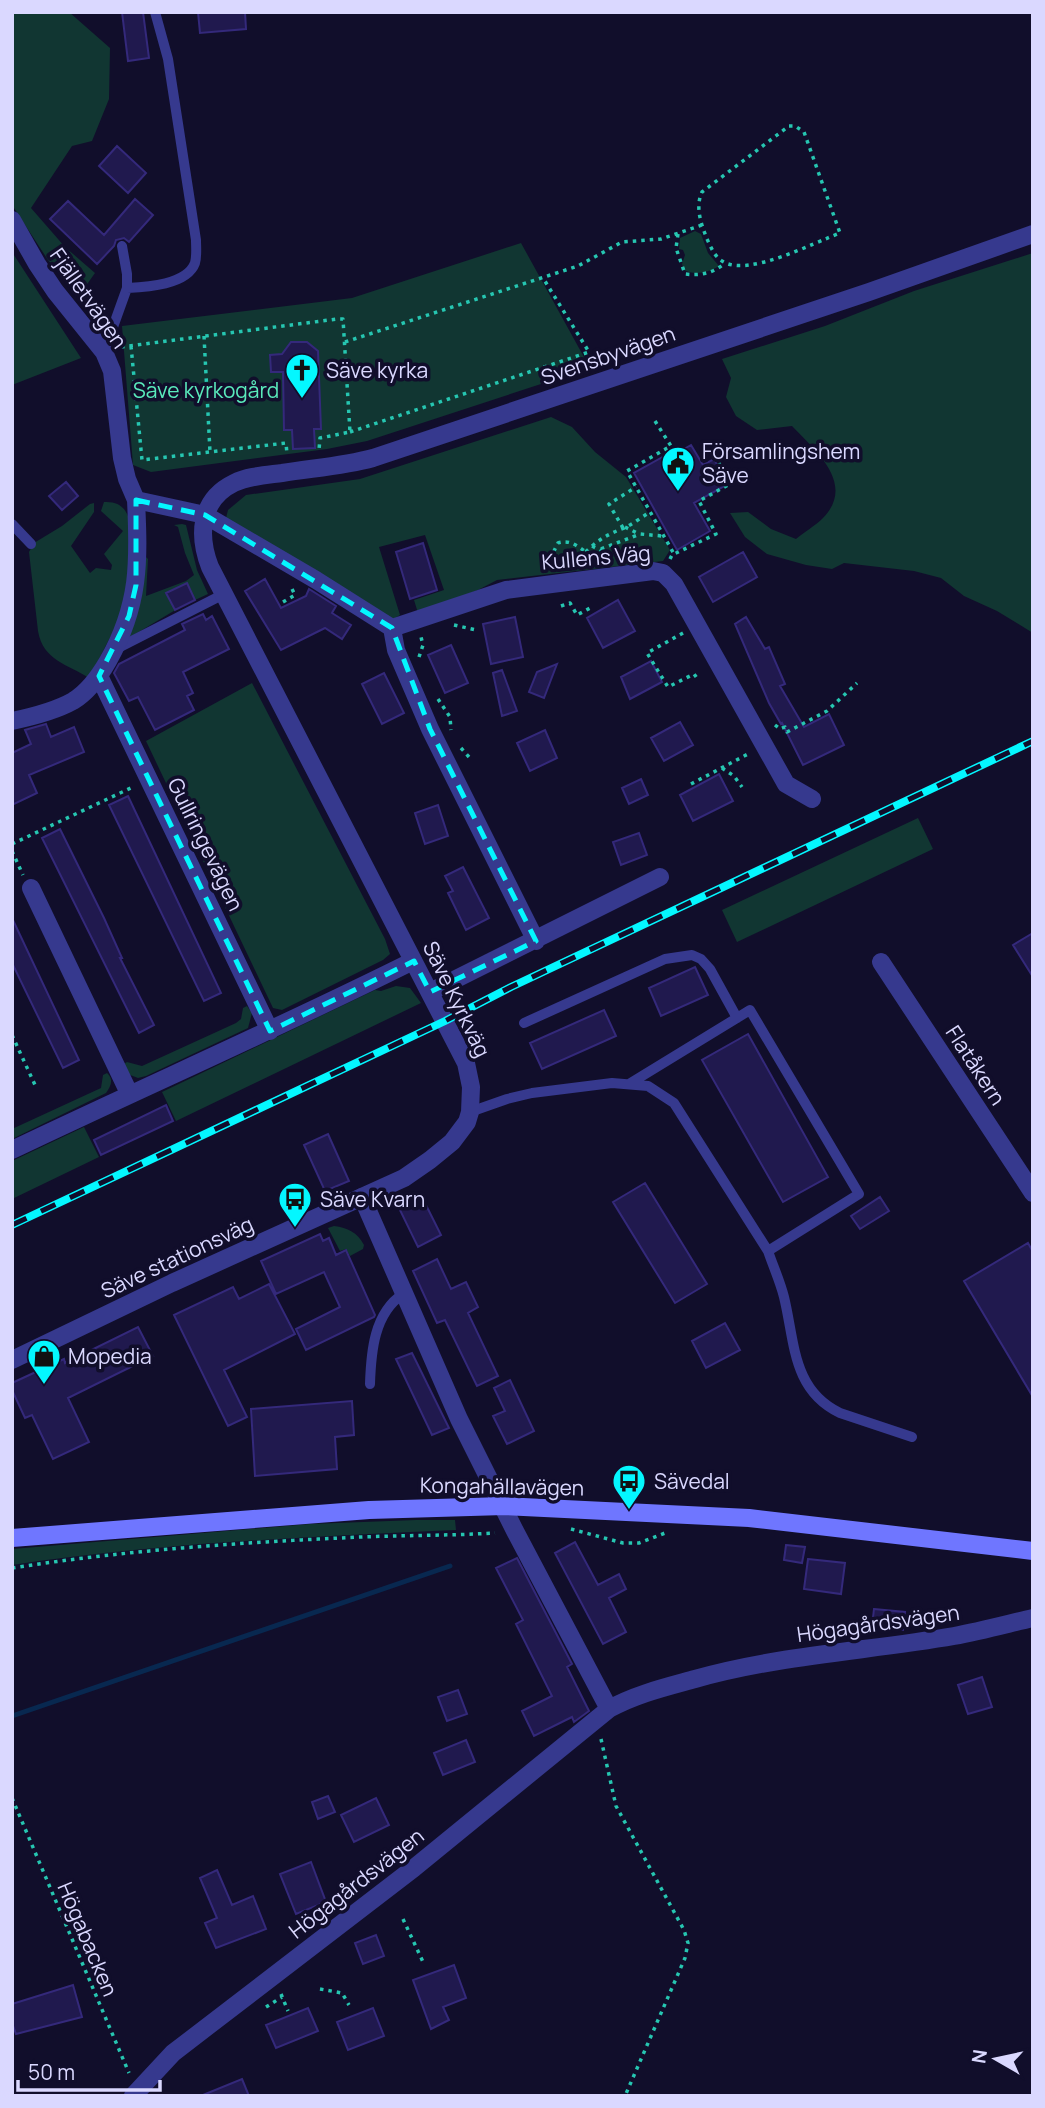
<svg xmlns="http://www.w3.org/2000/svg" width="1045" height="2108" font-family="Manrope,sans-serif">
  <style>
    .green { fill: #113632 }
    .lines { fill: none; stroke-linecap: round; stroke-linejoin: round }
    .stream { stroke: #082850; stroke-width: 5 }
    .building { fill: #20194e; stroke: #34297b; stroke-width: 2 }
    .path { stroke: #26c6b1; stroke-width: 3.5; stroke-dasharray: 3.5 5; stroke-linecap: butt }
    .service { stroke: #36398e; stroke-width: 10 }
    .minor { stroke: #36398e; stroke-width: 18 }
    .tertiary { stroke: #36398e; stroke-width: 18 }
    .secondary { stroke: #6f76ff; stroke-width: 18 }
    .rail-casing { stroke: #04f7ff; stroke-width: 8 }
    .rail { stroke: #110e2b; stroke-width: 5; stroke-dasharray: 16; stroke-linecap: butt }
    .marked { fill: none; stroke: #04f7ff; stroke-width: 5; stroke-dasharray: 14 9; stroke-linejoin: round }
    .labels { text-anchor: middle; dominant-baseline: central; stroke-width: 7; stroke-linejoin: round; paint-order: stroke }
    .street-label { font-size: 21px; fill: #dad8ff; stroke: #110e2b }
    .poi-label { font-size: 21px; fill: #dad8ff; stroke: #110e2b; text-anchor: start }
    .park-label { font-size: 21px; fill: #5aeabc; stroke: #110e2b }
  </style>
  <rect width="100%" height="100%" fill="#110e2b"/>
  <!-- green -->
  <path class="green" d="M14,12H69L110,48L109,99L92,141L72,146L31,208L65,247L95,273L78,297L48,260L12,205V22Z
    M695,231L701,234L708,253L719,266C710,272 694,276 684,270L682,264L685,255L683,250L679,249L680,238Z
    M521,243L590,368L367,441L327,449L151,472L133,465L122,326L352,298Z
    M12,252L81,358L12,385Z
    M1033,253V633L997,611L964,596L941,578L914,571L844,563L832,569L806,565L767,554L745,537L730,513L748,512L771,529L796,539C804,532 815,526 823,518C856,484 816,451 792,426L757,430L736,416L726,397L731,378L722,359L825,326L914,291Z
    M551,417L572,427L595,452L626,477L670,550L663,561L497,580L478,590L418,613L414,600L444,590L425,535L379,547L400,615L392,620L226,518L228,510L246,495L360,479Z
    M104,502C122,501 128,511 131,527L126,607L89,678C68,664 43,661 38,631L29,552L34,543L62,526L90,504L94,503V512L71,546L90,573L96,568L111,570L112,565L104,554L123,531L101,511Z
    M182,524L186,525L197,570L208,594L182,606L132,636H128L145,556L148,559L146,596L186,581L194,575L185,553L178,527L174,525Z
    M252,683L385,939L390,954L383,960L282,1010L273,1008L146,741Z
    M918,818L933,849L737,942L722,910Z
    M396,986L410,988L421,1003L176,1121L162,1092L375,990L381,991Z
    M247,1006L252,1013L248,1028L146,1076L138,1078L125,1073L122,1065L127,1062L142,1066L236,1023L241,1019L243,1008Z
    M107,1073C114,1079 111,1086 106,1093L12,1139V1129L101,1088L103,1075Z
    M84,1127L99,1157L12,1199V1161Z
    M334,1226C348,1228 357,1232 364,1245L363,1249L350,1256L346,1249L340,1251L328,1228Z
    M416,1520H455L456,1530C307,1537 159,1543 12,1565V1549L310,1524Z"/>
  <g class="lines">
    <!-- stream -->
    <path class="stream" d="M12,1716L450,1566"/>
  </g>
  <!-- building -->
  <path class="building" d="M122,12H143L149,58L128,61Z
    M198,12H245L246,29L200,33Z
    M117,146L146,173L128,193L99,166Z
    M135,199L153,215L129,242L124,238L116,240L114,246L97,264L50,219L68,201L104,235Z
    M291,342H307L318,351L321,429H314L315,448L293,449L292,430H284L283,372H271L270,355L282,354Z
    M691,445L703,465L714,459L728,484L694,503L710,531L677,550L634,473L668,454L670,457Z
    M66,482L78,496L62,510L49,496Z
    M423,543L437,590L410,599L396,552Z
    M743,552L757,577L713,602L699,577Z
    M265,579L281,608L306,596L309,589L336,606L332,613L351,625L342,639L325,628L281,650L245,591Z
    M187,583L195,600L175,610L166,593Z
    M618,600L635,631L603,648L587,618Z
    M203,614L206,620L212,616L229,649L183,672L193,693L187,696L194,710L155,730L138,697L129,701L114,673L119,664L185,630L182,624Z
    M515,617L523,657L491,664L483,624Z
    M746,617L765,649L769,647L785,684L780,686L804,727L829,714L844,745L803,765L782,723L781,724L769,703L735,624Z
    M451,645L468,683L445,693L428,655Z
    M651,661L662,682L630,699L621,677Z
    M557,664L544,698L529,692L537,672Z
    M502,670L517,711L502,716L493,673Z
    M384,673L404,713L382,724L362,684Z
    M680,722L693,745L664,761L651,738Z
    M46,724L51,737L74,727L84,752L29,775L37,793L12,805V753L31,744L25,730Z
    M545,730L557,758L530,771L517,743Z
    M719,774L733,801L693,821L680,795Z
    M641,779L648,795L629,804L622,788Z
    M128,796L221,993L204,1001L109,805Z
    M438,805L448,836L425,844L415,813Z
    M60,829L104,918L122,958H120L154,1025L139,1033L42,838Z
    M639,833L647,855L621,865L613,842Z
    M463,867L489,918L466,930L448,893L453,891L445,876Z
    M12,918L79,1060L63,1068L12,963Z
    M1033,933V977L1013,945Z
    M695,967L708,995L661,1016L649,988Z
    M604,1010L616,1036L542,1069L530,1043Z
    M748,1034L828,1177L783,1202L702,1060Z
    M166,1105L173,1121L101,1155L94,1140Z
    M328,1134L349,1181L325,1191L304,1145Z
    M645,1183L707,1284L675,1303L613,1202Z
    M421,1195L441,1235L418,1247L398,1206Z
    M880,1197L889,1211L860,1229L851,1216Z
    M320,1234L323,1241L329,1238L336,1255L346,1250L375,1315L374,1317L306,1350L296,1329L340,1307L324,1272L276,1294L261,1261Z
    M1028,1243L1033,1252V1397L964,1281Z
    M437,1259L451,1289L466,1282L478,1307L468,1313L498,1376L477,1386L445,1320L437,1323L413,1271Z
    M269,1284L295,1334L224,1370L247,1417L228,1426L174,1315L233,1287L239,1299Z
    M725,1323L740,1350L706,1368L692,1341Z
    M138,1327L153,1356L68,1398L89,1442L53,1459L32,1415L25,1418L12,1390V1383L64,1359L65,1363Z
    M412,1353L449,1428L432,1435L396,1359Z
    M510,1380L534,1431L507,1444L493,1416L505,1411L494,1388Z
    M352,1401L354,1435L335,1437L337,1469L255,1476L251,1409Z
    M575,1542L598,1585L619,1574L626,1589L609,1598L626,1632L603,1644L555,1553Z
    M786,1545L805,1547L802,1563L784,1560Z
    M517,1558L572,1664L567,1667L589,1711L574,1722L572,1717L534,1736L522,1711L552,1696L516,1624L523,1620L496,1568Z
    M808,1559L845,1563L841,1594L804,1589Z
    M874,1609L905,1612L903,1630L872,1626Z
    M982,1677L992,1707L968,1714L958,1685Z
    M458,1690L467,1714L447,1721L438,1697Z
    M466,1740L475,1762L443,1775L434,1753Z
    M328,1796L335,1812L318,1819L312,1802Z
    M376,1798L389,1825L354,1842L341,1815Z
    M311,1862L326,1902L296,1914L280,1874Z
    M217,1870L232,1905L253,1896L266,1929L216,1948L205,1923L217,1918L200,1878Z
    M376,1935L384,1956L363,1964L355,1943Z
    M454,1965L466,1998L443,2007L449,2020L431,2029L413,1980Z
    M73,1985L82,2017L16,2034L12,2023V2004Z
    M308,2008L318,2031L276,2048L266,2025Z
    M373,2008L384,2036L348,2050L337,2022Z
    M242,2079L249,2096H203V2095Z"/>
  <g class="lines">
    <!-- path -->
    <path class="path" d="M789,126H795L804,132L840,233C813,243 747,278 722,261C714,256 711,247 707,239C701,224 695,207 702,192Z
      M678,234L676,248L685,274C700,276 714,273 725,263
      M204,336L210,452
      M345,342L578,266L622,242L661,239L702,225
      M131,346L142,460L286,443L287,454
      M121,347L337,319H343L350,432L320,438L319,450
      M655,421L671,446L627,471L674,554
      M350,432L589,352L543,278
      M625,527L639,534
      M623,528L609,504L636,487
      M592,546L602,551L600,556C583,557 577,537 558,543L554,551L556,557L560,560C575,563 582,555 592,546C603,537 611,533 624,528C633,524 642,517 650,512
      M601,549L640,534L662,536
      M670,559L672,555L716,534L699,501L728,485L729,482L715,456L703,440
      M283,602L295,595L290,585
      M561,606L570,603L577,615L592,607
      M454,625L476,630
      M683,633L647,653L668,687L694,674L699,681
      M419,657L423,645L421,637
      M438,699L450,717L451,730
      M775,725L780,729L785,727L787,732L827,711L857,683
      M461,748L469,757
      M722,768L734,776L742,787
      M691,784L748,754
      M12,844L135,786
      M12,851L23,875
      M12,1035L35,1085
      M571,1529L623,1543H639L665,1533
      M12,1568C121,1551 231,1543 341,1538C392,1535 444,1536 495,1533
      M601,1739L616,1806L684,1930L688,1943L685,1958L625,2096
      M12,1798L129,2073
      M403,1919L424,1964
      M320,1989L342,1993L349,2005
      M281,1994L288,2011
      M266,2007L282,1997"/>
    <!-- service -->
    <path class="service" d="M127,288C146,287 187,285 195,263C197,256 196,247 196,240L168,59L155,12
      M104,352L127,288V274L122,246
      M12,524L31,544
      M116,649L224,594
      M524,1023L665,959L692,955L701,959L710,969L737,1018
      M470,1112L507,1099L532,1093L612,1083L648,1086L674,1103L768,1251L859,1194L750,1010L629,1084
      M768,1251C773,1266 780,1281 784,1297C795,1342 792,1390 840,1413L912,1437
      M370,1384C371,1352 374,1313 403,1294"/>
    <!-- minor -->
    <path class="minor" d="M12,220L37,264L55,291L104,352L112,371L122,458L127,479L136,500L205,515L316,580L392,628L506,590L653,571L663,573L674,584L786,784L812,799
      M392,628L396,650L430,729L536,941
      M99,676L270,1031
      M12,721C31,717 57,710 73,701C88,692 100,675 108,661C140,605 139,561 136,500
      M31,888L129,1093
      M881,962L1033,1193
      M430,992L660,877
      M12,1150C146,1086 281,1027 413,961
      M362,1197L459,1419L515,1531L609,1709
      M133,2096L173,2053L414,1868L609,1709C636,1694 666,1687 695,1679C780,1655 868,1651 954,1636C981,1631 1007,1624 1033,1618"/>
    <!-- tertiary -->
    <path class="tertiary" d="M12,1360L172,1283L404,1178L430,1160L452,1142L467,1122L470,1112L471,1087L466,1063L210,567C198,536 199,500 234,483C248,476 267,475 282,473C313,468 344,466 373,458L869,292L1033,234"/>
    <!-- secondary -->
    <path class="secondary" d="M12,1538L369,1510L504,1506L749,1518L1033,1551"/>
    <defs>
      <path id="rail" d="M12,1225L445,1021L511,987L1033,741"/>
    </defs>
    <!-- rail casing -->
    <use href="#rail" class="rail-casing"/>
    <!-- rail -->
    <use href="#rail" class="rail"/>
  </g>
  <!-- marked area -->
  <path class="marked" d="M136,500L205,515L392,628L430,729L536,941L430,992L414,961L270,1031L99,676L129,616L136,585Z"/>
  <!-- icons -->
  <defs>
    <symbol id="church-pin" viewBox="-11 -11 22 30"><path d="M0 17L-7.5 6A9.5 9.5 0 1 1 7.5 6Z" fill="#04f7ff" stroke="#110e2b"/><path d="M-1.2-6h2.4v3.5h3.3v2.4h-3.3V6h-2.4V-.1h-3.3v-2.4h3.3Z" fill="#111"/></symbol>
    <symbol id="civic-pin" viewBox="-11 -11 22 30"><path d="M0 17L-7.5 6A9.5 9.5 0 1 1 7.5 6Z" fill="#04f7ff" stroke="#110e2b"/><path d="M-.6-6.5H3V-4.5H.6V-3L4-1V1h2V6H-6V1h2V-1L-.6-3ZM-1.2 2.5V6h2.4V2.5Z" fill="#111"/></symbol>
    <symbol id="bus-pin" viewBox="-11 -11 22 30"><path d="M0 17L-7.5 6A9.5 9.5 0 1 1 7.5 6Z" fill="#04f7ff" stroke="#110e2b"/><path d="M-5-6H5V4H4V6H2V4H-2V6H-4V4H-5ZM-3.5-4V0h7V-4ZM-3.5 1.2v1.5H-2V1.2ZM2 1.2v1.5H3.5V1.2Z" fill="#111"/></symbol>
    <symbol id="shop-pin" viewBox="-11 -11 22 30"><path d="M0 17L-7.5 6A9.5 9.5 0 1 1 7.5 6Z" fill="#04f7ff" stroke="#110e2b"/><path d="M-5-2.5h2.3a2.7 3.5 0 0 1 5.4 0H5L5.5 6h-11ZM-1.5-2.5h3a1.5 2.3 0 0 0-3 0Z" fill="#111"/></symbol>
  </defs>
  <g fill-rule="evenodd">
    <use href="#church-pin" x="283" y="351" width="38" height="52"/>
    <use href="#civic-pin" x="659" y="444" width="38" height="52"/>
    <use href="#bus-pin" x="276" y="1180" width="38" height="52"/>
    <use href="#shop-pin" x="25" y="1337" width="38" height="52"/>
    <use href="#bus-pin" x="610" y="1462" width="38" height="52"/>
  </g>
  <g class="labels">
    <!-- street labels -->
    <g class="street-label">
      <text transform="translate(89 298) rotate(55)">Fjälletvägen</text>
      <text transform="translate(608 355) rotate(-19)">Svensbyvägen</text>
      <text transform="translate(596 557) rotate(-5)">Kullens Väg</text>
      <text transform="translate(206 844) rotate(64)">Gullringevägen</text>
      <text transform="translate(457 999) rotate(64)">Säve Kyrkväg</text>
      <text transform="translate(976 1065) rotate(57)">Flatåkern</text>
      <text transform="translate(177 1257) rotate(-25)">Säve stationsväg</text>
      <text transform="translate(502 1486) rotate(1)">Kongahällavägen</text>
      <text transform="translate(878 1623) rotate(-8)">Högagårdsvägen</text>
      <text transform="translate(356 1883) rotate(-38)">Högagårdsvägen</text>
      <text transform="translate(88 1939) rotate(67)">Högabacken</text>
    </g>
    <!-- poi labels -->
    <g class="poi-label">
      <text x="326" y="370">Säve kyrka</text>
      <text x="702" y="451">Församlingshem<tspan x="702" dy="24">Säve</tspan></text>
      <text x="320" y="1199">Säve Kvarn</text>
      <text x="68" y="1356">Mopedia</text>
      <text x="654" y="1481">Sävedal</text>
    </g>
    <!-- park labels -->
    <g class="park-label">
      <text x="206" y="390">Säve kyrkogård</text>
    </g>
  </g>
  <!-- border -->
  <rect width="1045" height="2108" fill="none" stroke="#dad8ff" stroke-width="28"/>
  <!-- north arrow -->
  <g transform="translate(996 2059) rotate(279)" stroke="#110e2b" stroke-width="5" paint-order="stroke">
  <path d="M0-5L12 26L0 18L-12 26Z" fill="#dad8ff"/>
  <text y="-10" font-size="19" font-weight="bold" text-anchor="middle" fill="#dad8ff">N</text>
  </g>
  <!-- scale -->
  <path d="M18 2080v10h142v-10" fill="none" stroke="#dad8ff" stroke-width="3.5"/>
  <text x="28" y="2080" font-size="21" fill="#dad8ff" stroke="#110e2b" stroke-width="5" paint-order="stroke">50 m</text>
</svg>
